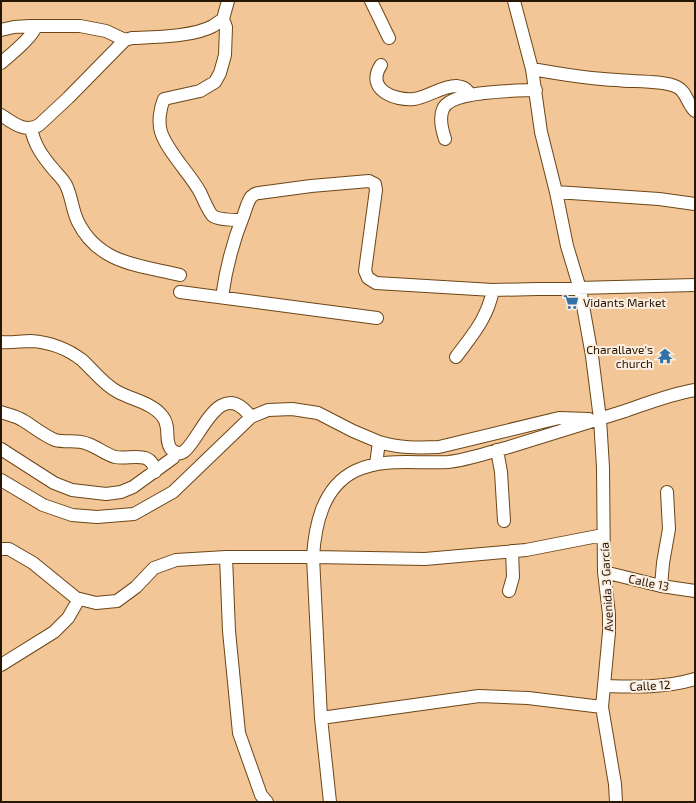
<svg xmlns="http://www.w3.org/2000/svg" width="696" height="803" font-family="'Exo 2',sans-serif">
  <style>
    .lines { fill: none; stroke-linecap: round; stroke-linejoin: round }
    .minor-casing { stroke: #6c4617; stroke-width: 14 }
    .minor { stroke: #fff; stroke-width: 12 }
    .labels { text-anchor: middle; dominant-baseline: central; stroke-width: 4; stroke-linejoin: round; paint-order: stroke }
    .poi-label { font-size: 12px; fill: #261604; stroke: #fceee0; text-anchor: start }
    .street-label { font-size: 12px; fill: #261604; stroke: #fceee0 }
  </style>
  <rect width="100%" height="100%" fill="#f3c697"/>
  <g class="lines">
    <defs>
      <path id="minor" d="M228,1L223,19L226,27L225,55L220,73L215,82L200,91L164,99C160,108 158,122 161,132C167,151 190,174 200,192C203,198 209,213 213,216C219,220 234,220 241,220
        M371,1L389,38
        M514,1L532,69L541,132L556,192L567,246L580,289L592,356L600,419L603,467L604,572L609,614V632L602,707L615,784L616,802
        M1,30L14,27L30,26H80L106,31L125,40
        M1,63C10,55 33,37 36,26
        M381,65C365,89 394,101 414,99C428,97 442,86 456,86C462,87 468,88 469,95
        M532,69C560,74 588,79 617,80C632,82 663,80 677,87C687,92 687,104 695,111
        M1,115C13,123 25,133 39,125L68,98L125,40L132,38C154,37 193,37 213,26C216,24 220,21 223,19
        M31,128C34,145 43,157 54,170C58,175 63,179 66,185C72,197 72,210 78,222C99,264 139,265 180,275
        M445,139C442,130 439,118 443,109C451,90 517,91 536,90
        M556,192L659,199L695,204
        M180,292L377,318
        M222,297C226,268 233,241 244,214C246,208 248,201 251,197C254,194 256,193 259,193L311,186L369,181L375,184L376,190L365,271L368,278L376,283L493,290L695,285
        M1,342C11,343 21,341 31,341C49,342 68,349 82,360C94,371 104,385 118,392C133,400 153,403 163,417C171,428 164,440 171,449C193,477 211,365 251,417
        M456,357C473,334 487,319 493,290
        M1,412C9,415 17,416 24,421C34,427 43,435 55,440C66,443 77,439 88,444C97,447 105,454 115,457C130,460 152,449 155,472
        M379,442C399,448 418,448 439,447L559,418L589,419
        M1,449L54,483L72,490L106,494L121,492L133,487L173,458L176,452
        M497,450L501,472L504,521
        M1,480L43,505L72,515L97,517L134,514L173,492L251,417L268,410L292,409L318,413L353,431L379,442L376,464
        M1,549H9L33,563L76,598L96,603L117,601L136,587L154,568L176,560L226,557H313L425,559L526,550L603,535
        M226,557L229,631L239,733L261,795L267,802
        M604,572L661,586L695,591
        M661,586L663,563L669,529L667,492
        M509,591L513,577L512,551
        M1,665L54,632L68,618L79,599
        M604,686C635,687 665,688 695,679
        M321,718L479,696L528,698L602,707
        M330,802L321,718L313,557C315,524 323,487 355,471C384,457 417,464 448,462C468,460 489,452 509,447C548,435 587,423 625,411C648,403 671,394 695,390"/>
    </defs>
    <!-- minor casing -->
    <use href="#minor" class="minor-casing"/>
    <!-- minor -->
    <use href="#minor" class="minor"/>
  </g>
  <!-- icons -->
  <defs>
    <symbol id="supermarket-bare" viewBox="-9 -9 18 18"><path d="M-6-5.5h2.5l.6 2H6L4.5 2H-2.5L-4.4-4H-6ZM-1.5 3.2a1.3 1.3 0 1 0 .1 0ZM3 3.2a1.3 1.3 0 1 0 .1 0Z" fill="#3171a8" stroke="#fceee0" stroke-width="2.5" paint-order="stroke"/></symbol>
    <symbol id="temple-bare" viewBox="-9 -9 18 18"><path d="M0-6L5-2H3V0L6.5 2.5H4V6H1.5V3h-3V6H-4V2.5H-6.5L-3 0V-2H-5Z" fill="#3171a8" stroke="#fceee0" stroke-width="2.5" paint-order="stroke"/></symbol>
  </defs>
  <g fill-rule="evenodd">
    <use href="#supermarket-bare" x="560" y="291" width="22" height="22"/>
    <use href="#temple-bare" x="654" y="345" width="22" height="22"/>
  </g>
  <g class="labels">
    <!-- poi labels -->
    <g class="poi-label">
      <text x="583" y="302">Vidants Market</text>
      <text x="653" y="349" text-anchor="end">Charallave's<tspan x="653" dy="14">church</tspan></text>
    </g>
    <!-- street labels -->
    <g class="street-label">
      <text transform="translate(649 582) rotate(12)">Calle 13</text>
      <text transform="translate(606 587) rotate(-93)">Avenida 3 García</text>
      <text transform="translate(650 685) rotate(-3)">Calle 12</text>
    </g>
  </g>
  <!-- border -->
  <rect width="696" height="803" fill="none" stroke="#261604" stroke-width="4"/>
</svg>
